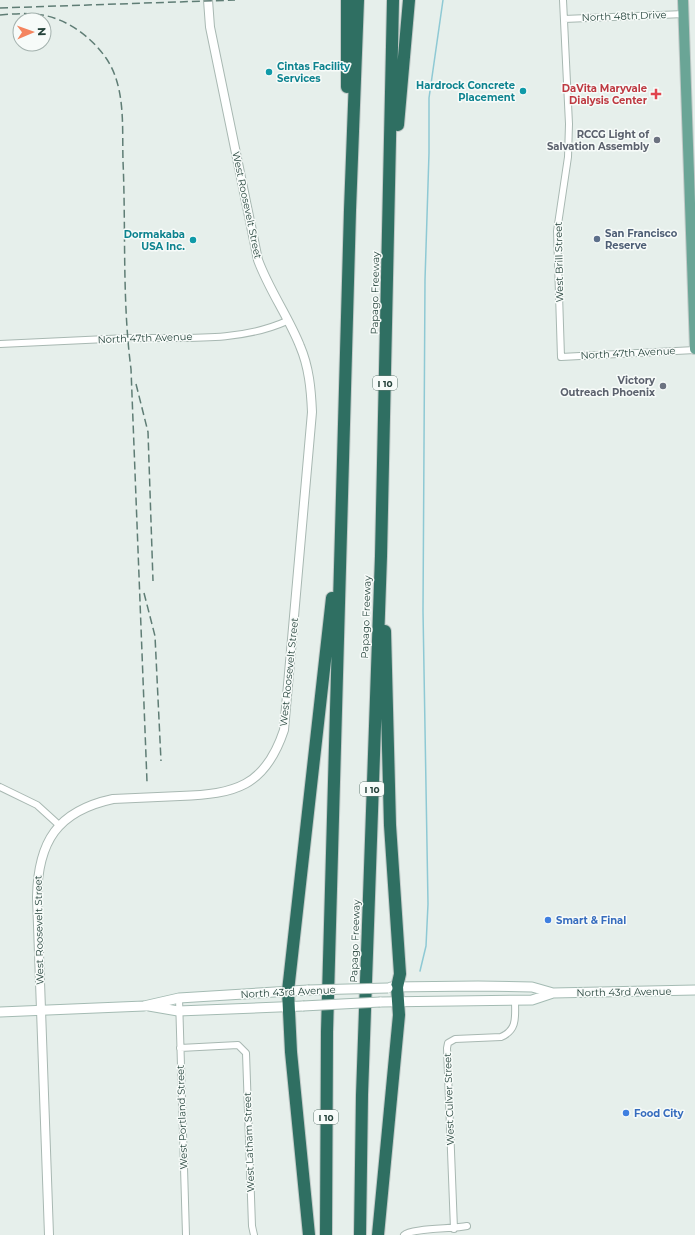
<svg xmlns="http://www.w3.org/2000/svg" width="695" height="1235" font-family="Montserrat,sans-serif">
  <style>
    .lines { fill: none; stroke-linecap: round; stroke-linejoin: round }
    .stream { stroke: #8ec9d4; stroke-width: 1.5 }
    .minor-casing { stroke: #a8b8b2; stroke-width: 8 }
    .tertiary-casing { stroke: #a8b8b2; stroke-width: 10 }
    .secondary-casing { stroke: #a4bbb3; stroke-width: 11 }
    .primary-casing { stroke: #c2cac8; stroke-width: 12 }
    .motorway-casing { stroke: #c2cac8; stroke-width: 14 }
    .minor { stroke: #fff; stroke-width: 6 }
    .tertiary { stroke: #fff; stroke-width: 8 }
    .secondary { stroke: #fff; stroke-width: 9 }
    .primary { stroke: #6aa596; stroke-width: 10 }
    .motorway { stroke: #2f6f62; stroke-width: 12 }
    .rail { stroke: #5f7d75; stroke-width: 1.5; stroke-dasharray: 8 4; stroke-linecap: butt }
    .secondary-bridge-casing { stroke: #a4bbb3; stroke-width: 11; stroke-linecap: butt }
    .secondary-bridge { stroke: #fff; stroke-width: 9 }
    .culture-dot { fill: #0f9aa8; stroke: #f7fbf9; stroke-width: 1.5 }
    .health-dot { fill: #e0444e; stroke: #f7fbf9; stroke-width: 1.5 }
    .worship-dot { fill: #6b7280; stroke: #f7fbf9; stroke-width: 1.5 }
    .service-dot { fill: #5c6f8a; stroke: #f7fbf9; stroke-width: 1.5 }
    .shop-dot { fill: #3f7fe0; stroke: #f7fbf9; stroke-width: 1.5 }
    .labels { text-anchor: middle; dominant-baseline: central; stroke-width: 3; stroke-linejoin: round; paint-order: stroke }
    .shield { fill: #f7fbf9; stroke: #637a73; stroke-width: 1 }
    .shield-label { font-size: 9px; font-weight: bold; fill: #24423a }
    .street-label { font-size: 10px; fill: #24423a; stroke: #f7fbf9 }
    .culture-label { font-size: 10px; font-weight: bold; fill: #0d838f; stroke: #f7fbf9; text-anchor: end }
    .health-label { font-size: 10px; font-weight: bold; fill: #be3a42; stroke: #f7fbf9; text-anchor: end }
    .worship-label { font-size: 10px; font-weight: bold; fill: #5b616d; stroke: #f7fbf9; text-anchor: end }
    .service-label { font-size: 10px; font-weight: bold; fill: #4e5e75; stroke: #f7fbf9; text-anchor: start }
    .shop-label { font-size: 10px; font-weight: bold; fill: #366cbe; stroke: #f7fbf9; text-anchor: start }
  </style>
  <rect width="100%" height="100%" fill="#e6efeb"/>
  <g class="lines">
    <!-- stream -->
    <path class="stream" d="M420,971L426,946L428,904L423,611L425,280L429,153V98L443,0"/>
    <defs>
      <path id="minor" d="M563,0L569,124L568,157L557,231L561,357L695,350
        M564,19L684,14
        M0,344C43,342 85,340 128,338C182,337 238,343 287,321
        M0,787L37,805L59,825
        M179,998L186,1235
        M180,1048L238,1045L246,1053L252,1226L254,1235
        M454,1229L447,1048L448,1043L455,1039L501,1037C518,1030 515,1016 515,1000
        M404,1235C411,1228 454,1229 467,1226"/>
      <path id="tertiary" d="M49,1235L37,897C38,842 57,811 113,799C135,798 158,797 180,796C235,794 265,787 284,730L312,412C311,389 309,367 300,346C288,316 269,290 258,260L210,27L208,0"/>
      <path id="secondary" d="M391,987L478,986L532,987L553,993
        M380,1002L532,1000L553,993L695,990
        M149,1006L178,1011L303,1006
        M0,1012L144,1006L179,998L308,990"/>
      <path id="primary" d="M683,0L695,349"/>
      <path id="motorway" d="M347,87V0
        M398,125L409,0
        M309,1235L291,1052L288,991L332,598
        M326,1235L327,1032L350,210L358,0
        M360,1235L362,1095L381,556L393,0
        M378,1235L399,1015L397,987L400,974L390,825L385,631"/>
    </defs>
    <!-- minor casing -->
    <use href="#minor" class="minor-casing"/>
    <!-- tertiary casing -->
    <use href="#tertiary" class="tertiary-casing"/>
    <!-- secondary casing -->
    <use href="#secondary" class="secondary-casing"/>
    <!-- primary casing -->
    <use href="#primary" class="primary-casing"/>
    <!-- motorway casing -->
    <use href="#motorway" class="motorway-casing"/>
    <!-- minor -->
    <use href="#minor" class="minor"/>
    <!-- tertiary -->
    <use href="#tertiary" class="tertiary"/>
    <!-- secondary -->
    <use href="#secondary" class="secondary"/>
    <!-- primary -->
    <use href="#primary" class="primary"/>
    <!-- motorway -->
    <use href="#motorway" class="motorway"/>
    <!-- rail -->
    <path class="rail" d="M0,8L235,0
      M0,15C11,14 22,13 33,14C62,15 90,35 106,58C126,87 122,127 123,161C126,230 122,300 131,369L147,782
      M136,384L148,432L153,581
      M144,593L155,636L161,761"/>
    <defs>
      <path id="secondary-bridge" d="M308,990L388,988
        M303,1006L380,1002"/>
    </defs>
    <!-- secondary-bridge casing -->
    <use href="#secondary-bridge" class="secondary-bridge-casing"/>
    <!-- secondary-bridge -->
    <use href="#secondary-bridge" class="secondary-bridge"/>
  </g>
  <!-- markers -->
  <g class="culture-dot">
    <circle cx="269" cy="72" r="4"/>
    <circle cx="523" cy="91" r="4"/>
    <circle cx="193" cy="240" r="4"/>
  </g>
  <path class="health-dot" d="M654 88h4v4h4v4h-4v4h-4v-4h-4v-4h4z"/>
  <g class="worship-dot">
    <circle cx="657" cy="140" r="4"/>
    <circle cx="663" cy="386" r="4"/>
  </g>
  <circle class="service-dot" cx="597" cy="239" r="4"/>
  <g class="shop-dot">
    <circle cx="548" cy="920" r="4"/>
    <circle cx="626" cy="1113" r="4"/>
  </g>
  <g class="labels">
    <!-- shield labels -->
    <g class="shield">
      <rect x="373" y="376" width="24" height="14" rx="3"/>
      <rect x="360" y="782" width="24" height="14" rx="3"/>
      <rect x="314" y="1110" width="24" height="14" rx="3"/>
    </g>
    <g class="shield-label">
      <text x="385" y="383">I 10</text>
      <text x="372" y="789">I 10</text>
      <text x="326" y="1117">I 10</text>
    </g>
    <!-- street labels -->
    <g class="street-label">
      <text transform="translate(624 16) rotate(-2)">North 48th Drive</text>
      <text transform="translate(247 205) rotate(78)">West Roosevelt Street</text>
      <text transform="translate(559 262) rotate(-91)">West Brill Street</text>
      <text transform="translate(375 293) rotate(-89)">Papago Freeway</text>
      <text transform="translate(145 338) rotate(-2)">North 47th Avenue</text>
      <text transform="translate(628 353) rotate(-3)">North 47th Avenue</text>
      <text transform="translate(366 617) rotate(-88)">Papago Freeway</text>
      <text transform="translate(289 672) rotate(-84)">West Roosevelt Street</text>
      <text transform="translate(39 930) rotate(-91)">West Roosevelt Street</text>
      <text transform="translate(355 941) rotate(-88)">Papago Freeway</text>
      <text transform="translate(288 992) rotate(-3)">North 43rd Avenue</text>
      <text transform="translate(624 992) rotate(-1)">North 43rd Avenue</text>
      <text transform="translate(449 1099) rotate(-92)">West Culver Street</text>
      <text transform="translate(182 1117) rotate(-92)">West Portland Street</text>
      <text transform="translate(249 1142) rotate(-92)">West Latham Street</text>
    </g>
    <!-- culture labels -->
    <g class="culture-label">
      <text x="277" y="66" text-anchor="start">Cintas Facility<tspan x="277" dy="12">Services</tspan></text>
      <text x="515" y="85">Hardrock Concrete<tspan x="515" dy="12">Placement</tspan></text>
      <text x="185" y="234">Dormakaba<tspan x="185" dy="12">USA Inc.</tspan></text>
    </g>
    <!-- health labels -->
    <g class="health-label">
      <text x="647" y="88">DaVita Maryvale<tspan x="647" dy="12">Dialysis Center</tspan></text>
    </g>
    <!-- worship labels -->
    <g class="worship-label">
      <text x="649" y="134">RCCG Light of<tspan x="649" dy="12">Salvation Assembly</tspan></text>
      <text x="655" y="380">Victory<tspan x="655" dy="12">Outreach Phoenix</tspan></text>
    </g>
    <!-- service labels -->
    <g class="service-label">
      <text x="605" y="233">San Francisco<tspan x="605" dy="12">Reserve</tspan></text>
    </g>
    <!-- shop labels -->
    <g class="shop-label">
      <text x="556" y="920">Smart &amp; Final</text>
      <text x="634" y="1113">Food City</text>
    </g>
  </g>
  <!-- north arrow -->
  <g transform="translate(32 32) rotate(88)"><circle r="19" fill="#f7fbf9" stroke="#a3b1ad"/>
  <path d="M0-3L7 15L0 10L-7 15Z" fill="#f4845f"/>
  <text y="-6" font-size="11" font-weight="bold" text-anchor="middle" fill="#24423a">N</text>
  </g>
</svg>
